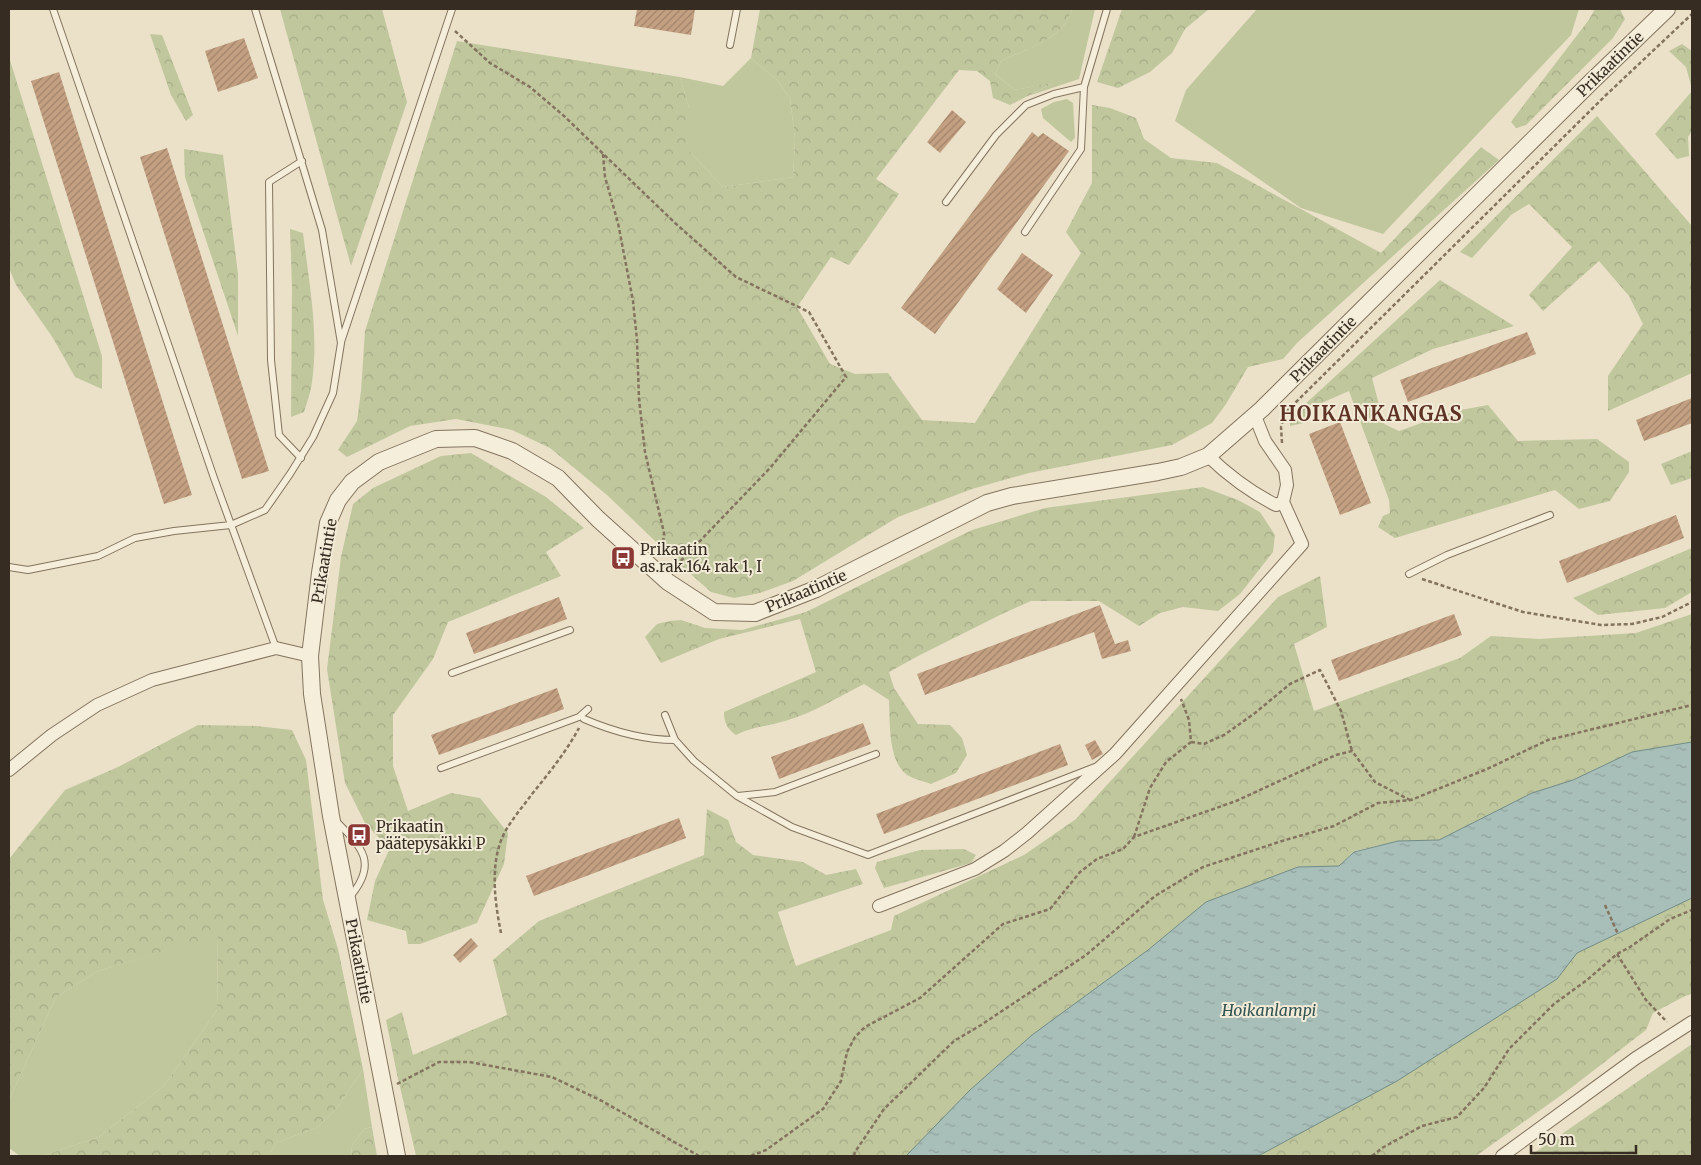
<svg xmlns="http://www.w3.org/2000/svg" width="1701" height="1165" font-family="Merriweather,serif">
  <style>
    .green { fill: #c0c79d }
    .forest { fill: url(#forest-crowns) }
    .water { fill: url(#water-ripples); stroke: #708c86 }
    .building { fill: url(#building-hatch) }
    .lines { fill: none; stroke-linecap: round; stroke-linejoin: round }
    .service-casing { stroke: #84745f; stroke-width: 8 }
    .minor-casing { stroke: #84745f; stroke-width: 14 }
    .tertiary-casing { stroke: #84745f; stroke-width: 18 }
    .path { stroke: #84745f; stroke-width: 2.5; stroke-dasharray: 4 2.5; stroke-linecap: butt }
    .service { stroke: #f5eeda; stroke-width: 6 }
    .minor { stroke: #f5eeda; stroke-width: 12 }
    .tertiary { stroke: #f5eeda; stroke-width: 16 }
    .labels { text-anchor: middle; dominant-baseline: central; stroke-width: 4; stroke-linejoin: round; paint-order: stroke }
    .street-label { font-size: 15px; fill: #362c21; stroke: #f2ebd7 }
    .poi-label { font-size: 15px; fill: #362c21; stroke: #f2ebd7; text-anchor: start }
    .water-label { font-size: 16px; font-style: italic; fill: #325453; stroke: #f2ebd7 }
    .district-label { font-size: 20px; font-weight: bold; letter-spacing: 1px; fill: #5e3325; stroke: #f2ebd7 }
  </style>
  <defs>
    <pattern id="forest-crowns" width="20" height="18" patternUnits="userSpaceOnUse" patternTransform="scale(1.25)"><rect width="20" height="18" fill="#c0c79d"/><path d="M2 6a3 3 0 1 1 6 0M12 15a3 3 0 1 1 6 0" fill="none" stroke="#a6ab87"/></pattern>
    <pattern id="water-ripples" width="26" height="14" patternUnits="userSpaceOnUse" patternTransform="scale(1.25)"><rect width="26" height="14" fill="#a8beb9"/><path d="M2 4q2-2 4 0t4 0M15 11q2-2 4 0t4 0" fill="none" stroke="#91a39f"/></pattern>
    <pattern id="building-hatch" width="6" height="6" patternUnits="userSpaceOnUse" patternTransform="scale(1.25)"><rect width="6" height="6" fill="#c4a082"/><path d="M-1 1l2-2M0 6l6-6M5 7l2-2" fill="none" stroke="#a0836a"/></pattern>
  </defs>
  <rect width="100%" height="100%" fill="#eae1c8"/>
  <!-- green -->
  <path class="green" d="M1072,9H1095L1079,79L1028,96L1053,83L1015,90L995,74L1001,61C1026,49 1065,39 1072,9Z
    M1257,9H1579L1571,35L1383,234L1301,208L1175,121L1186,90Z
    M751,58L777,80L790,98L795,139L793,177L723,187L689,151V108L680,77L723,86Z
    M1067,99L1073,103L1075,138L1071,142L1043,118L1041,109L1054,102Z
    M218,934L217,1010L164,1086L99,1137L42,1156H20L9,1148V1100L56,997L98,971Z
    M363,1069L372,1127L364,1129L352,1145L351,1156H269L276,1143L318,1127L337,1108Z"/>
  <!-- forest -->
  <path class="forest" d="M280,9H382L407,102L351,266Z
    M760,9H1072C1065,39 1026,49 1001,61L995,74L1015,90L1055,82L1010,105L993,98L990,81L977,71L959,70L876,179L899,194L849,265L831,257L797,307L830,364L855,374L888,373L922,420L975,423L1081,253L1066,232L1092,183V105L1110,108L1136,118L1144,139L1171,158L1217,163L1381,253L1481,147L1499,160L1297,343L1283,359L1248,367L1226,404L1212,423L1172,445L1029,473L972,489L898,517L793,581L760,593L734,598L711,592L675,560L607,495L550,448L512,430L456,419L410,426L347,457L338,450L357,421L361,391L365,331L457,41L680,77L689,108V151L723,187L793,177L795,139L790,98L777,80L751,58Z
    M1122,9H1209L1185,29L1172,53L1150,72L1118,88L1097,82Z
    M1595,9H1620L1625,19L1613,38L1526,125L1516,128L1511,122L1516,115L1588,21Z
    M150,34L162,35L193,115L186,121L171,95Z
    M1682,44L1692,51V89L1686,67L1669,51Z
    M9,57L102,356V389L75,377L53,338L16,285L9,268Z
    M1692,91V131L1688,137L1689,156L1677,159L1655,134Z
    M1597,116L1692,226V373L1608,411V376L1643,324L1629,296L1599,261L1543,311L1529,295L1572,247L1529,204L1511,215L1472,258L1460,252Z
    M184,149L223,155L238,274V336L185,177Z
    M290,229L303,233C309,282 319,333 312,382C311,392 307,402 304,412L291,417L292,287Z
    M1440,280L1514,326L1433,349L1372,378L1384,424L1399,431L1455,411L1488,405L1518,441L1597,439L1629,462V472L1610,501L1579,509L1555,490L1395,538L1378,527L1383,516L1390,513L1389,500L1349,391L1308,409V422L1290,426V418Z
    M1692,451V478L1671,485L1661,464Z
    M471,453L546,497L584,528L546,552L561,576L448,622L433,659L393,715V766L408,811L451,793L480,798L508,833L504,864L477,923L420,944H408L406,931L367,920L375,881L390,848L366,825L345,783L327,669L341,557L353,504L373,488L441,456Z
    M1203,487L1238,500L1260,512L1275,535L1273,552L1240,594L1218,611L1183,607L1160,613L1139,626L1099,601H1031L1004,613L920,655L889,672L894,688L918,724L950,725L962,738L967,755L956,773L931,784C924,781 912,779 906,774C888,760 890,722 889,700L864,684C838,697 813,713 785,721C769,726 752,727 736,735C727,729 724,722 724,712L816,672L800,619L719,639L661,663L645,637L657,624L670,621L681,620L705,628L742,630L806,612L972,530L1045,508Z
    M1692,548V592L1665,608L1598,615L1573,598Z
    M1320,576L1327,627L1294,644L1314,711L1460,658L1491,636L1539,639L1636,633L1692,614V742L1632,752L1573,780L1532,793L1439,840L1398,841L1354,851L1339,866L1298,867L1206,902L1148,950L1032,1035L970,1090L906,1156H416L397,1074L386,1020L402,1012L413,1055L507,1015L493,960L539,921L704,855L707,809L728,820L736,842L753,855L803,862L826,875L856,869L863,884L778,912L796,966L891,930L894,916L1024,855L1076,819L1278,597Z
    M198,725L256,726L292,730L306,760L323,900L338,949L363,1069L337,1108L318,1127L276,1143L269,1156H42L99,1137L164,1086L217,1010L218,935L98,971L56,997L9,1100V859L65,790L118,767Z
    M964,849L976,855L971,863L884,888L875,868L877,862L920,850Z
    M1692,898V994L1685,996L1653,1013L1646,1030L1567,1091L1476,1156H1257L1557,979L1577,953Z
    M1692,1044V1156H1529L1540,1149Z
    M372,1127L377,1156H351L352,1145L364,1129Z"/>
  <!-- water -->
  <path class="water" d="M1692,742V898L1577,953L1557,979L1397,1081L1260,1155L906,1156L970,1090L1032,1035L1148,950L1206,902L1298,867L1339,866L1354,852L1398,841L1439,840L1532,793L1573,780L1632,752Z"/>
  <!-- building -->
  <path class="building" d="M637,9H695L691,35L634,26Z
    M244,38L258,78L218,92L205,51Z
    M59,72L192,495L164,504L31,81Z
    M952,110L966,122L940,153L927,142Z
    M1032,132L1038,137L1043,133L1069,151L935,334L901,308Z
    M167,148L269,471L242,479L140,157Z
    M1022,253L1053,275L1026,313L997,289Z
    M1527,332L1536,354L1408,402L1400,380Z
    M1692,398V423L1644,441L1636,420Z
    M1340,422L1371,503L1340,515L1309,434Z
    M1676,515L1684,538L1567,583L1559,561Z
    M559,597L567,619L474,654L466,633Z
    M1100,605L1115,644L1128,640L1131,651L1102,659L1094,632L925,695L917,674Z
    M1454,614L1462,635L1339,681L1331,660Z
    M557,688L564,709L439,755L431,735Z
    M863,723L871,744L779,779L771,757Z
    M1095,740L1103,754L1092,760L1085,745Z
    M1060,744L1068,765L884,834L876,814Z
    M679,818L686,838L534,896L526,876Z
    M471,938L478,946L460,963L453,955Z"/>
  <g class="lines">
    <defs>
      <path id="service" d="M53,9L214,478L276,648
        M730,45L737,9
        M946,202L996,135L1026,105L1054,94L1084,87
        M1025,232L1081,149L1084,87L1107,9
        M341,342L452,9
        M301,458L279,435L271,360L269,182L302,161
        M9,567L28,570L98,556L135,538L174,531L231,525L265,510L290,474L313,437L333,393L341,343L322,230L255,9
        M1409,574L1447,555L1550,515
        M452,673L570,630
        M665,715L675,740L694,761L737,796L792,827L868,855L1095,767
        M584,719C612,731 643,740 675,740
        M441,768L579,717L588,709
        M738,796L775,792L876,754
        M335,820C363,848 379,864 348,899"/>
      <path id="minor" d="M1208,456C1229,476 1250,492 1276,505L1283,502
        M9,770L52,735L97,705L152,680L276,648L310,656
        M879,906L975,869L1004,851L1027,833L1115,754L1302,544L1283,502L1287,485L1285,470L1265,441L1255,416
        M1502,1156L1636,1058L1692,1022"/>
      <path id="tertiary" d="M397,1156L331,816L312,694L310,656L320,573L328,523L338,500L352,482L379,462L436,439L475,438L512,451L558,478L598,519L668,582L714,612L755,613L816,589L987,503L1012,496L1158,472L1181,467L1208,456L1262,409L1591,82L1667,9"/>
    </defs>
    <!-- service casing -->
    <use href="#service" class="service-casing"/>
    <!-- minor casing -->
    <use href="#minor" class="minor-casing"/>
    <!-- tertiary casing -->
    <use href="#tertiary" class="tertiary-casing"/>
    <!-- path -->
    <path class="path" d="M455,31L490,63L530,87L564,116L675,223L736,277L809,312L846,377L770,468L674,568
      M603,154L605,177L618,223L633,301L637,340L639,399L645,452L664,533L662,557
      M1282,443L1281,427L1285,413L1605,96L1692,14
      M1422,579L1523,612L1601,625L1632,624L1662,617L1692,602
      M1191,742L1204,744L1224,735L1255,713L1290,684L1320,670L1341,711L1352,751
      M1134,837L1150,788L1166,762L1191,742L1189,720L1181,699
      M1605,905L1618,934
      M501,933C495,903 490,867 502,838C509,822 522,808 532,794C549,773 566,752 579,728
      M1617,954L1646,1000L1667,1022
      M397,1084L439,1062H469L552,1077L602,1101L699,1156
      M751,1156L766,1150L823,1109L841,1081L847,1052L855,1037L865,1027L920,998L1003,924L1050,909L1080,872L1097,859L1123,849L1134,837L1236,801L1336,755L1352,751L1375,782L1410,800
      M854,1156L855,1152L884,1109L954,1041L981,1025L1086,955L1155,896L1203,867L1282,841L1334,826L1378,803L1411,800L1487,769L1548,740L1692,705
      M1372,1156L1382,1148L1422,1126L1457,1117L1484,1088L1509,1049L1554,1004L1587,980L1617,954L1630,947L1670,919L1692,910"/>
    <!-- service -->
    <use href="#service" class="service"/>
    <!-- minor -->
    <use href="#minor" class="minor"/>
    <!-- tertiary -->
    <use href="#tertiary" class="tertiary"/>
  </g>
  <!-- icons -->
  <defs>
    <symbol id="bus-square" viewBox="-11 -11 22 22"><rect x="-9" y="-9" width="18" height="18" rx="4" fill="#8c3835" stroke="#f2ebd7"/><path d="M-5-6H5V4H4V6H2V4H-2V6H-4V4H-5ZM-3.5-4V0h7V-4ZM-3.5 1.2v1.5H-2V1.2ZM2 1.2v1.5H3.5V1.2Z" fill="#fff"/></symbol>
  </defs>
  <g fill-rule="evenodd">
    <use href="#bus-square" x="609" y="544" width="28" height="28"/>
    <use href="#bus-square" x="345" y="821" width="28" height="28"/>
  </g>
  <g class="labels">
    <!-- street labels -->
    <g class="street-label">
      <text transform="translate(1610 64) rotate(-44)">Prikaatintie</text>
      <text transform="translate(1323 349) rotate(-45)">Prikaatintie</text>
      <text transform="translate(324 561) rotate(-80)">Prikaatintie</text>
      <text transform="translate(806 591) rotate(-23)">Prikaatintie</text>
      <text transform="translate(359 961) rotate(79)">Prikaatintie</text>
    </g>
    <!-- poi labels -->
    <g class="poi-label">
      <text x="640" y="549">Prikaatin<tspan x="640" dy="17">as.rak.164 rak 1, I</tspan></text>
      <text x="376" y="826">Prikaatin<tspan x="376" dy="17">päätepysäkki P</tspan></text>
    </g>
    <!-- water labels -->
    <g class="water-label">
      <text x="1269" y="1010">Hoikanlampi</text>
    </g>
    <!-- district labels -->
    <g class="district-label">
      <text x="1371" y="413">HOIKANKANGAS</text>
    </g>
  </g>
  <!-- border -->
  <rect width="1701" height="1165" fill="none" stroke="#362c21" stroke-width="20"/>
  <!-- scale -->
  <path d="M1531 1145v8h105v-8" fill="none" stroke="#362c21" stroke-width="2.5"/>
  <text x="1538" y="1145" font-size="15" fill="#362c21" stroke="#f2ebd7" stroke-width="4" paint-order="stroke">50 m</text>
</svg>
